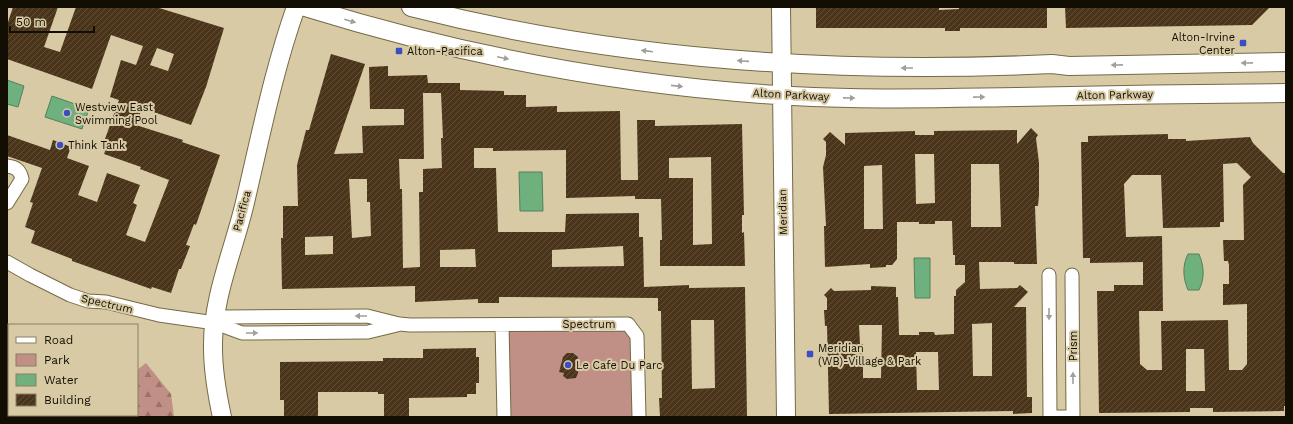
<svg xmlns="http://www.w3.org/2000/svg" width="1293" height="424" font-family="'Work Sans',sans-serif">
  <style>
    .forest { fill: url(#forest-firs) }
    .park { fill: #c08f85 }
    .water { fill: #6eb17e; stroke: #538059 }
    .building { fill: url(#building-hatch); fill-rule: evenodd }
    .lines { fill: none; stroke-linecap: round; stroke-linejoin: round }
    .street-casing { stroke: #756946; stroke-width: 15 }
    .secondary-casing { stroke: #756946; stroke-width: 20 }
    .street { stroke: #fff; stroke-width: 13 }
    .secondary { stroke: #fff; stroke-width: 18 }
    .oneway { fill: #a19f9a }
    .poi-dot { fill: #3c4ec1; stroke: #d8caa5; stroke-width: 1.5 }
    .labels { text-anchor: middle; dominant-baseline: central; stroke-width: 4; stroke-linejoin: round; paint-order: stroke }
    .poi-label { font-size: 11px; fill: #130e03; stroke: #d8caa5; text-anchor: start }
    .street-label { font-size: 11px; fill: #130e03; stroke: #d8caa5 }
  </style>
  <defs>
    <pattern id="forest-firs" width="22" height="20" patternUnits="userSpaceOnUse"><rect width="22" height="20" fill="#c08f85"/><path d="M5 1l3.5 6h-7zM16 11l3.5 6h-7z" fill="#9b736b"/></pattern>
    <pattern id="building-hatch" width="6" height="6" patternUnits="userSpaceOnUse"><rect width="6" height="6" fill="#4b351a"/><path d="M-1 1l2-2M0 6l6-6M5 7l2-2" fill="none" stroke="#614f39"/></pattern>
  </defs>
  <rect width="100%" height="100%" fill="#d8caa5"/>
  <!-- forest -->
  <path class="forest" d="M146,363L171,394L174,417H129L127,415H137V370Z"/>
  <!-- park -->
  <path class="park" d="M628,324L637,336L639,417H504L502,325Z"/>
  <!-- water -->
  <path class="water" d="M7,80L24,86L18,107L7,104Z
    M52,96L89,109L82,129L45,117Z
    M519,172H542L543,211H520Z
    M1188,254H1199C1204,266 1205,278 1199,290H1188C1183,278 1182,266 1188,254Z
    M914,258H930V298H915Z
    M46,415H127L129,417H48Z"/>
  <!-- building -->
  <path class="building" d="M13,7H58L44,47L60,52L76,7H156L224,28L206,87L191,125L142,108L136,125L183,140L182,142L220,155L196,225L194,224L186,245L190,246L181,269H179L171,293L152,287L151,289L72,261V259L31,243L35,231L25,227L33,203L30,202L42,168L7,156V135L50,150L53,140L71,147L67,158L89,166L78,195L97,202L107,173L140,185L133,203L137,205L126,235L145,242L169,180L140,169L141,167L104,154L109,140L105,139L119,100L110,97L121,60L136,65L143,46L111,35L92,89L7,59V25ZM157,48L174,54L168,71L150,65Z
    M816,7H939V10L959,9V7H1047V28H960V31H945V28H816Z
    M1065,7H1270L1252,25L1066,28Z
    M331,54L365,64L334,154L363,153L362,126L404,125V109H370L369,67L388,66V76L427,75L428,83H460V90L504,91V95H526V107L557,106V112L620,111L621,180H638L637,120H655V126L742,124L744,215H742V233L744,232L745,266H660V240H662L661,199H635V196L566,198V150L493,151V148H474V168H496L498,232H565L566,214L639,213V237H643L644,287L689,285V288L745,287L747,417H660L659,398H662L661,311H658V298L499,297V303H478V299L415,302V286L282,289L281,238H283V206H298L297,165L306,130H309ZM423,93H441L443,138H441L442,168L423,169V192H419L420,267L403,268L402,189H400L399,159H424ZM711,157L712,244L693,245V178H669V158ZM349,179H367V202H370L371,236L352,238ZM333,236V254L305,255V237ZM623,246L624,266L552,267V250ZM475,249L476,267H440V250ZM691,320H714L715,388L692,389Z
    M1031,128L1038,135L1036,138L1039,163V195L1038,206H1035L1037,264H1014V262H979L980,289L1017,288L1020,285L1028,292L1014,307H1026L1027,397H1032V413L1013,414V411L829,414L827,326H825L824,310H827V298L824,295L831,288L834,291L871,290V286L896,287V297H898L899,335H919V332H934L935,335L954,334V296H956V290L965,282V265H955V255H953L952,221H935V224H919V222H897V259L892,265H886V267L870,268V264L825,267L824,226H826L823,167L826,155V142L823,139L830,132L845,145V133L915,131V135H934V131L1017,130V144ZM915,154H934L935,203L916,204ZM971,164H999L1001,227H971ZM882,165L883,229H864V166ZM992,323V376H973L972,324ZM859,325H882L881,378H863V344H860ZM916,352H938L939,390H917Z
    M1168,134V139H1186V141L1250,137L1253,143L1283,173H1286V406H1284V411L1213,412V408H1190V412L1099,413L1097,291H1114V285H1143V262L1090,263V258H1083L1081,142H1088V136ZM1237,163L1251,177L1243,185L1244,240H1223L1224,261H1228L1229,265V284H1223V305L1247,304V364L1242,370H1229L1228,320L1161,321L1162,370H1147L1140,364L1139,311H1163L1162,236L1126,237L1124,184L1132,175H1161L1163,228L1220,227V222H1224L1223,164ZM1186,349H1204L1205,391H1186Z
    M476,348V357H479V383H476V394H467V397L409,398V417H384V394H378V392H318V417H284V400H280V362L383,361V358H423V349Z
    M567,353H573L578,357V373L576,378L567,379L563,376L564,373L559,372L563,357Z"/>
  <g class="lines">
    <defs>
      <path id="street" d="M7,166C16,167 20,170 22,179L7,203
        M7,262L30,275L70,295L88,301L106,302L159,315L215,323L242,333L368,332L397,325
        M1049,275L1050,417
        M1072,275L1073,417
        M215,323L225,317L367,316L399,324L410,325L628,324L637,336L639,417
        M502,325L504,417
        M1057,417H1069"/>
      <path id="secondary" d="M305,7C469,58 641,89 813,97C881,100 949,98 1017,97C1107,95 1196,94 1286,93
        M411,7C621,61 837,74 1052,64L1069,66L1286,62
        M781,7L786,417
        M222,417C217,394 213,372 213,348C212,296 235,248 246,198C261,134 274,69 296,7"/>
    </defs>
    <!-- street casing -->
    <use href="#street" class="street-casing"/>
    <!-- secondary casing -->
    <use href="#secondary" class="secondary-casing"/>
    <!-- street -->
    <use href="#street" class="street"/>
    <!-- secondary -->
    <use href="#secondary" class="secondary"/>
  </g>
  <!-- one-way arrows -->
  <defs><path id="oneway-solid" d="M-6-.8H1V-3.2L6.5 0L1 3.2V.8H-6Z"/></defs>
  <g class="oneway">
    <use href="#oneway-solid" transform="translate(350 21) rotate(16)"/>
    <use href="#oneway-solid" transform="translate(647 51) rotate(-173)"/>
    <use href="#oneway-solid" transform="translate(503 58) rotate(12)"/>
    <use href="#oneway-solid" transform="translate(743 61) rotate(-176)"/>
    <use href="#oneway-solid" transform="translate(1247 63) rotate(179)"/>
    <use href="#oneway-solid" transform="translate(1117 65) rotate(179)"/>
    <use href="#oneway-solid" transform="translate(907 68) rotate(-180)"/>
    <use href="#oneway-solid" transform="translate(677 86) rotate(6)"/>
    <use href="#oneway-solid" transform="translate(979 97) rotate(-1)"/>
    <use href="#oneway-solid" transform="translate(849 98) rotate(1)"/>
    <use href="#oneway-solid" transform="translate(1049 314) rotate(90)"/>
    <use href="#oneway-solid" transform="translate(361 316) rotate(-180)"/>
    <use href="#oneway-solid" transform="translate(252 333)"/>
    <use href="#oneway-solid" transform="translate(1073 378) rotate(-90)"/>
  </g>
  <!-- markers -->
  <g class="poi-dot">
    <rect x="1239" y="39" width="8" height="8" rx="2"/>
    <rect x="395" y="47" width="8" height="8" rx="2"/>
    <circle cx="67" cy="113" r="4"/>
    <circle cx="60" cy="145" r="4"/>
    <rect x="806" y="350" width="8" height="8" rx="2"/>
    <circle cx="568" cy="365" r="4"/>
  </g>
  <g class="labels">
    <!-- poi labels -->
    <g class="poi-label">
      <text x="1235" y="37" text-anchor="end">Alton-Irvine<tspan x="1235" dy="13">Center</tspan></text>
      <text x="407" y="51">Alton-Pacifica</text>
      <text x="75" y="107">Westview East<tspan x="75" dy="13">Swimming Pool</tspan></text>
      <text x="68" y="145">Think Tank</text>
      <text x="818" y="348">Meridian<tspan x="818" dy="13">(WB)-Village &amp; Park</tspan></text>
      <text x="576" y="365">Le Cafe Du Parc</text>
    </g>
    <!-- street labels -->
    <g class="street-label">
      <text transform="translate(791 95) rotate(3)">Alton Parkway</text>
      <text transform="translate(1115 95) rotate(-1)">Alton Parkway</text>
      <text transform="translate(242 211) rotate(-75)">Pacifica</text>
      <text transform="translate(783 212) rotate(-91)">Meridian</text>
      <text transform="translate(107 304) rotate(13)">Spectrum</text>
      <text x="589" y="324">Spectrum</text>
      <text transform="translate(1073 346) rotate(-90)">Prism</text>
    </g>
  </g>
  <!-- border -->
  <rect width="1293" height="424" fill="none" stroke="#130e03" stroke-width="16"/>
  <!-- legend -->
  <rect x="8" y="324" width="130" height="92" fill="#d8caa5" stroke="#897f64"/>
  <rect x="16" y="337" width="20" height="6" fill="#ffffff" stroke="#897f64"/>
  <text x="44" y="344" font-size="12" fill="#130e03">Road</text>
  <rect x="16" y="354" width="20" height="12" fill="#c08f85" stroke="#897f64"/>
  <text x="44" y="364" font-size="12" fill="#130e03">Park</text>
  <rect x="16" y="374" width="20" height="12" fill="#6eb17e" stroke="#897f64"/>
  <text x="44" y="384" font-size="12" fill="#130e03">Water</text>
  <rect x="16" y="394" width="20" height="12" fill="url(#building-hatch)" stroke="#897f64"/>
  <text x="44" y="404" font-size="12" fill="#130e03">Building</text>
  <!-- scale -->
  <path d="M10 26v6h84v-6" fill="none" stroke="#130e03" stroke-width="2"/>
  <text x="16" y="26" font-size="12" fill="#130e03" stroke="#d8caa5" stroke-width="3" paint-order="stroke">50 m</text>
</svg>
